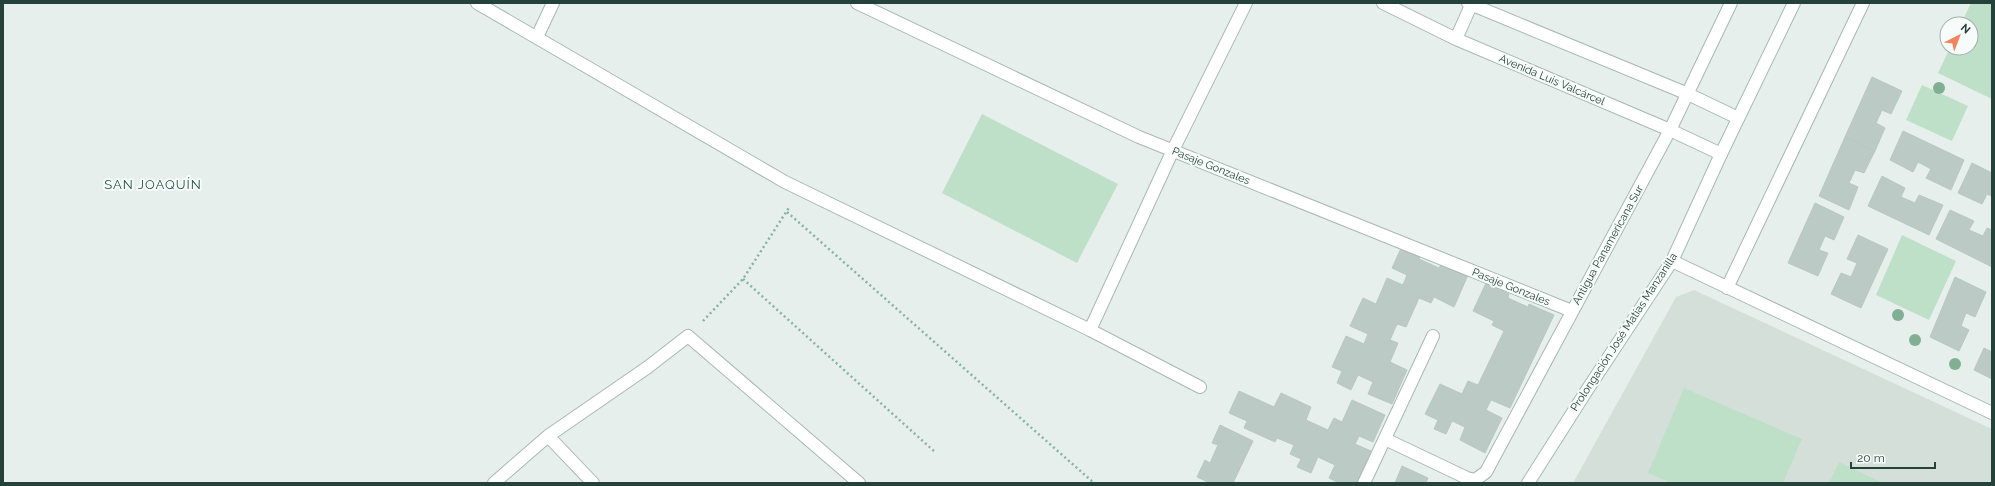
<svg xmlns="http://www.w3.org/2000/svg" width="1995" height="486" font-family="Raleway,sans-serif">
  <style>
    .built { fill: #d4dfda }
    .green { fill: #bfe0c8 }
    .building { fill: #bbcac4; stroke: #b8c9c2 }
    .lines { fill: none; stroke-linecap: round; stroke-linejoin: round }
    .street-casing { stroke: #a8b8b2; stroke-width: 14 }
    .secondary-casing { stroke: #a4bbb3; stroke-width: 14 }
    .path { stroke: #86b3a5; stroke-width: 2.5; stroke-dasharray: 2 3; stroke-linecap: butt }
    .street { stroke: #fff; stroke-width: 12 }
    .secondary { stroke: #fff; stroke-width: 12 }
    .tree { fill: #80af93 }
    .labels { text-anchor: middle; dominant-baseline: central; stroke-width: 4; stroke-linejoin: round; paint-order: stroke }
    .street-label { font-size: 11px; fill: #24423a; stroke: #f7fbf9 }
    .quarter-label { font-size: 13px; letter-spacing: 1px; fill: #1f5548; stroke: #f7fbf9 }
  </style>
  <rect width="100%" height="100%" fill="#e6efeb"/>
  <!-- built -->
  <path class="built" d="M1694,290L1992,429V483H1573L1676,297Z"/>
  <!-- green -->
  <path class="green" d="M1971,3H1992V99L1938,73L1950,48H1971V24H1961Z
    M1922,85L1968,106L1952,141L1906,120Z
    M982,114L1118,184L1077,263L942,193Z
    M1902,235L1956,261L1929,320L1876,295Z
    M1684,388L1802,439L1783,483H1671L1648,473Z
    M1839,462L1883,483H1829Z"/>
  <!-- building -->
  <path class="building" d="M1872,77L1902,91L1891,114L1882,110L1876,123L1885,128L1875,151L1845,137Z
    M1903,131L1964,160L1951,190L1926,178L1931,169L1918,162L1913,172L1890,160Z
    M1845,137L1875,151L1864,173L1855,170L1849,183L1858,187L1849,210L1819,196Z
    M1972,163L1992,173V196L1987,194L1982,204L1958,193Z
    M1882,176L1905,188L1901,197L1915,203L1919,195L1943,205L1929,235L1868,206Z
    M1815,203L1844,217L1834,240L1825,236L1819,250L1828,253L1818,276L1788,263Z
    M1950,210L1974,221L1969,230L1983,236L1987,228L1992,230V267L1936,239Z
    M1858,235L1888,249L1861,308L1831,294L1841,273L1851,277L1857,263L1847,259Z
    M1402,246L1421,254L1419,259L1439,268L1442,263L1468,275L1454,307L1434,297L1431,303L1419,298L1406,327L1397,324L1390,340L1398,343L1390,362L1407,370L1392,404L1368,394L1373,382L1358,375L1351,390L1337,383L1342,371L1332,367L1346,336L1364,344L1368,334L1350,326L1363,298L1376,304L1387,278L1403,285L1407,275L1392,268Z
    M1955,277L1986,292L1975,317L1966,313L1961,326L1969,330L1959,351L1930,337Z
    M1486,283L1509,294L1508,298L1528,307L1529,304L1554,315L1510,408L1491,400L1486,410L1502,418L1485,453L1460,440L1465,427L1452,421L1446,434L1434,429L1438,420L1425,414L1440,384L1462,394L1468,381L1478,385L1504,331L1492,325L1494,321L1473,311Z
    M1984,348L1992,352V379L1974,370Z
    M1239,391L1274,407L1281,393L1311,407L1306,420L1328,430L1334,418L1342,422L1352,400L1385,415L1373,442L1359,436L1355,444L1371,451L1357,483H1339L1329,478L1335,465L1318,457L1311,473L1297,467L1301,459L1290,454L1294,445L1277,438L1275,442L1244,428L1247,421L1229,413Z
    M1220,425L1253,441L1233,483H1210L1197,477L1205,460L1210,463L1218,445L1212,443Z
    M1402,466L1428,478L1426,483H1395Z"/>
  <g class="lines">
    <defs>
      <path id="street" d="M477,3L785,182L1090,330L1200,387
        M857,3L1139,137L1572,311
        M1383,3L1456,39L1670,130L1721,154
        M1468,3L1688,94L1738,118
        M537,37L553,3
        M1456,39L1472,3
        M1672,261L1992,413
        M1727,288L1863,3
        M1090,330L1173,150L1246,3
        M548,436L593,483
        M1385,439L1467,478L1475,480L1486,472L1670,130L1731,3
        M494,483L548,436L648,367L688,336L859,483
        M1364,483L1433,336"/>
      <path id="secondary" d="M1528,483L1589,387L1672,261L1721,154L1794,3"/>
    </defs>
    <!-- street casing -->
    <use href="#street" class="street-casing"/>
    <!-- secondary casing -->
    <use href="#secondary" class="secondary-casing"/>
    <!-- path -->
    <path class="path" d="M787,212L1094,483
      M743,279L935,452
      M703,321L743,279L790,206"/>
    <!-- street -->
    <use href="#street" class="street"/>
    <!-- secondary -->
    <use href="#secondary" class="secondary"/>
  </g>
  <!-- trees -->
  <g class="tree">
    <circle cx="1939" cy="88" r="6"/>
    <circle cx="1898" cy="315" r="6"/>
    <circle cx="1915" cy="340" r="6"/>
    <circle cx="1955" cy="364" r="6"/>
  </g>
  <g class="labels">
    <!-- street labels -->
    <g class="street-label">
      <text transform="translate(1552 80) rotate(23)">Avenida Luis Valcárcel</text>
      <text transform="translate(1211 166) rotate(22)">Pasaje Gonzales</text>
      <text transform="translate(1608 245) rotate(-61)">Antigua Panamericana Sur</text>
      <text transform="translate(1511 287) rotate(22)">Pasaje Gonzales</text>
      <text transform="translate(1624 332) rotate(-57)">Prolongación José Matías Manzanilla</text>
    </g>
    <!-- quarter labels -->
    <g class="quarter-label">
      <text x="153" y="184">SAN JOAQUÍN</text>
    </g>
  </g>
  <!-- border -->
  <rect width="1995" height="486" fill="none" stroke="#24423a" stroke-width="8"/>
  <!-- north arrow -->
  <g transform="translate(1959 36) rotate(42)"><circle r="19" fill="#f7fbf9" stroke="#a3b1ad"/>
  <path d="M0-3L7 15L0 10L-7 15Z" fill="#f4845f"/>
  <text y="-6" font-size="11" font-weight="bold" text-anchor="middle" fill="#24423a">N</text>
  </g>
  <!-- scale -->
  <path d="M1851 462v6h84v-6" fill="none" stroke="#24423a" stroke-width="2"/>
  <text x="1857" y="462" font-size="12" fill="#24423a" stroke="#f7fbf9" stroke-width="3" paint-order="stroke">20 m</text>
</svg>
